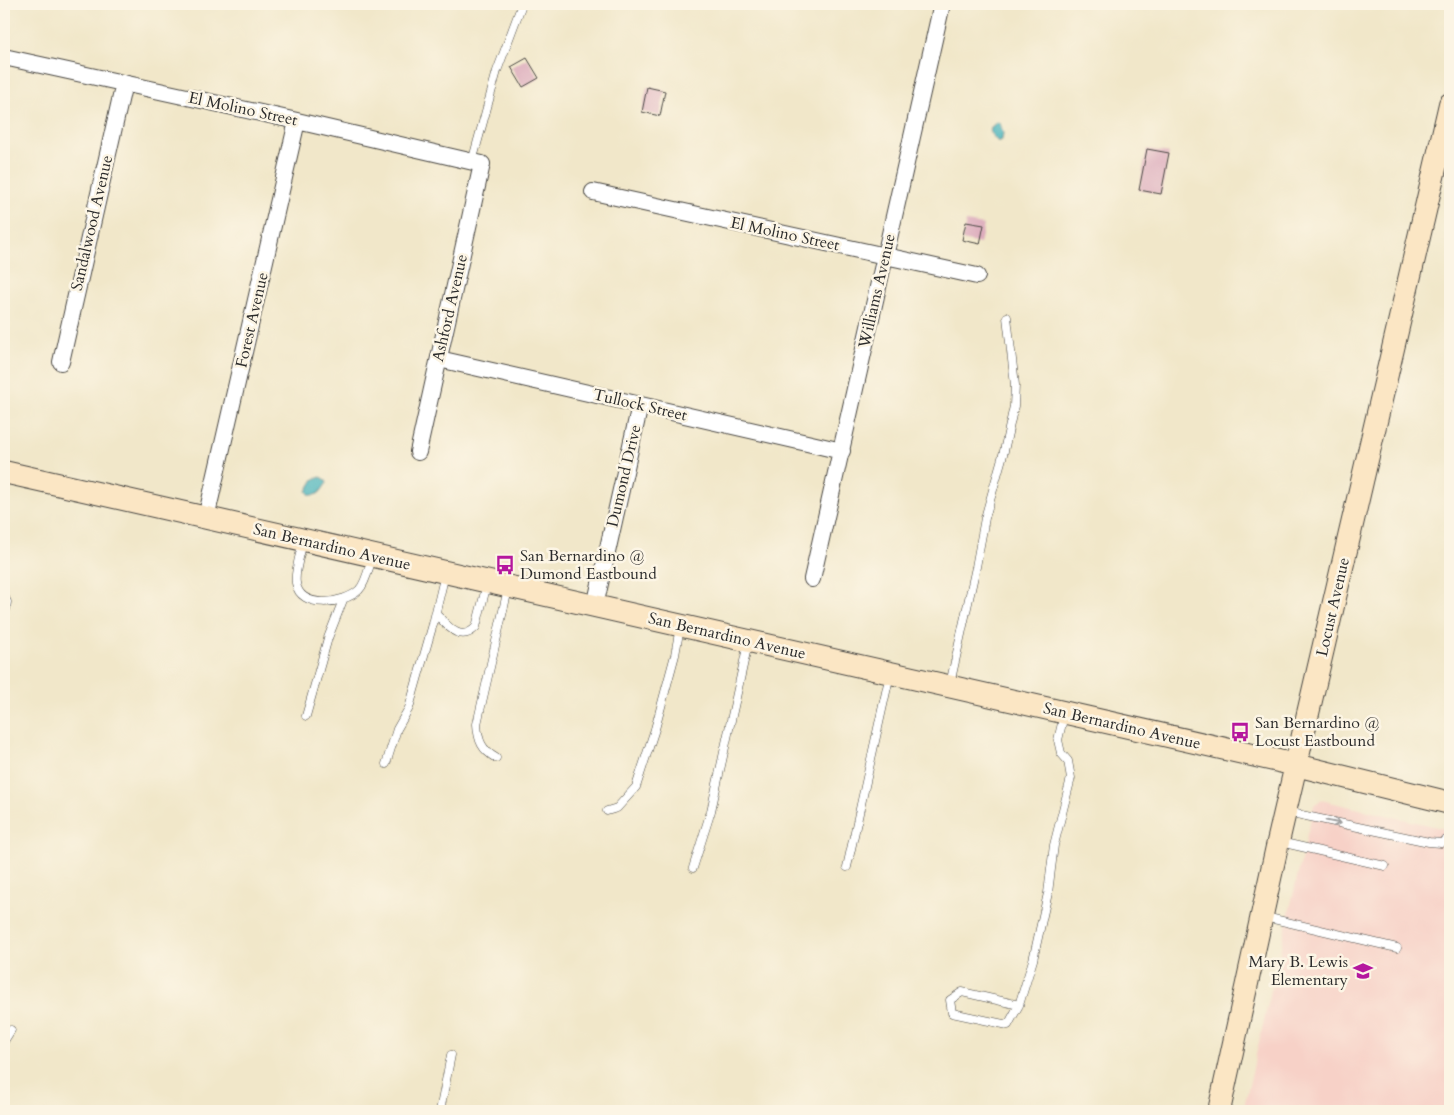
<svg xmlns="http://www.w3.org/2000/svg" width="1454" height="1115" font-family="Cardo,serif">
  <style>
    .built { fill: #f7d1c7 }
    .water { fill: #40b0ba; stroke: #366e72 }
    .building { fill: #dcaabc }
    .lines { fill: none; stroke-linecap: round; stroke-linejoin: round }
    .lane-casing { stroke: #494743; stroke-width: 9 }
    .street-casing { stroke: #494743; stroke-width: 18 }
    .secondary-casing { stroke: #494743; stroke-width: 24 }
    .lane { stroke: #fff; stroke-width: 8 }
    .street { stroke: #fff; stroke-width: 16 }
    .secondary { stroke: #fbe6c4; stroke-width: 22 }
    .oneway { stroke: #a0a0a0 }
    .labels { text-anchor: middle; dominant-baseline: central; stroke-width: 5; stroke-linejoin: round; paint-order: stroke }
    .street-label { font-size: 16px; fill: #2b2b2b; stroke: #fcf5e5 }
    .poi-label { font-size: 16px; fill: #2b2b2b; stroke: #fcf5e5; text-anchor: start }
  </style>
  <rect width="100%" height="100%" fill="#fcf5e5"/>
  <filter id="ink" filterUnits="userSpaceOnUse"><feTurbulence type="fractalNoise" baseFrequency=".02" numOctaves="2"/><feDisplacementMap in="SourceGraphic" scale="10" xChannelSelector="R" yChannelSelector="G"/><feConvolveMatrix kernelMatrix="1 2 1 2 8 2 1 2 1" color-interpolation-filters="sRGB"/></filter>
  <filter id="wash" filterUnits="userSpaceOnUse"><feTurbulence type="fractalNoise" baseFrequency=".0096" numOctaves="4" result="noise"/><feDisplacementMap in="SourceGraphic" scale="20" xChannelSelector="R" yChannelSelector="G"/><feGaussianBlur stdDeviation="1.12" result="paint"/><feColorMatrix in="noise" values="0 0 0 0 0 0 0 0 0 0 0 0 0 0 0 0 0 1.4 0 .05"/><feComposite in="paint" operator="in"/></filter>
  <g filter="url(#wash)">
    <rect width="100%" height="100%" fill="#f1e7c9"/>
    <!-- built -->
    <path class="built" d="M1321,800L1450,830V1111H1243L1314,805Z"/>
    <!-- water -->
    <path class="water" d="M997,122L1000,123L1003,133L1002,140L998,142L990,133L991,127Z
      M321,477L325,479L327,483C321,490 321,496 310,495L307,491L314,479Z"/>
    <g id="blocks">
      <!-- building -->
      <path class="building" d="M527,58L539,78L523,87L511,67Z
        M647,87L665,91L660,116L642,112Z
        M1147,149L1169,153L1161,194L1139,190Z
        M966,222L984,225L980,244L962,240Z"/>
    </g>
  </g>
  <g filter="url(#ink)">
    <use href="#blocks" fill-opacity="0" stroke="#494743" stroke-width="1"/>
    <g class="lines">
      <defs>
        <path id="lane" d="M472,162L497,71L522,4
          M303,541C301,552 294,572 296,583C300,610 344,604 359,590C366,583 369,567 372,558
          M4,596L7,602L4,621
          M436,614C447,625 460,644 476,627L487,584
          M950,684L976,567L985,518L1004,451L1014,406L1015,385L1007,317
          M306,716L328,638L343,600
          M496,758C482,750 478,741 477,724L508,589
          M386,764L397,729L409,708L433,624L445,574
          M607,811L617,808L636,787L655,729L675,655L680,627
          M1287,812L1429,842L1441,843L1450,838
          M1280,842L1385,866
          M847,867L890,674
          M693,868L711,811L748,643
          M1265,917L1397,948
          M1019,1005L962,992L950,1000L952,1013L1008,1025L1019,1005L1033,960L1048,893L1054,845L1071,778L1068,761L1061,753L1058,740L1064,715
          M4,1041L11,1030
          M440,1111L451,1055"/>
        <path id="street" d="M4,57L297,121L482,164L418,452
          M593,192L977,276
          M439,359L842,451
          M61,362L124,83
          M206,518L297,121
          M812,579L942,4
          M595,606L640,405"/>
        <path id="secondary" d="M4,472L1296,765L1450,803
          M1219,1111L1278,842L1450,104"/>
      </defs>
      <!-- lane casing -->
      <use href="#lane" class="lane-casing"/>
      <!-- street casing -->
      <use href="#street" class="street-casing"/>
      <!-- secondary casing -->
      <use href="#secondary" class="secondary-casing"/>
      <!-- lane -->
      <use href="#lane" class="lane"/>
      <!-- street -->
      <use href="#street" class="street"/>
      <!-- secondary -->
      <use href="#secondary" class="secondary"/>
    </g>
    <!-- one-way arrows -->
    <defs><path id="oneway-shaft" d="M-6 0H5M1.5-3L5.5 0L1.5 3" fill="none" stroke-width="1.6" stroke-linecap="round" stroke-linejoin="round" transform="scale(1.25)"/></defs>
    <use class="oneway" href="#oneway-shaft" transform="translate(1333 822) rotate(12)"/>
  </g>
  <!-- icons -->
  <defs>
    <symbol id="bus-bare" viewBox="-9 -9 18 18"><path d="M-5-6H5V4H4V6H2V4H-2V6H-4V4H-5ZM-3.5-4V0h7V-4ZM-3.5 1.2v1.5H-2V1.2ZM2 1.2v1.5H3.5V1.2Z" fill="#b5179e" stroke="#fcf5e5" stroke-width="2.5" paint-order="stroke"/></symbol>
    <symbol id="school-bare" viewBox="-9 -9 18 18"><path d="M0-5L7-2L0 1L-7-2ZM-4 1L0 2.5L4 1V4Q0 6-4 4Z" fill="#b5179e" stroke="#fcf5e5" stroke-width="2.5" paint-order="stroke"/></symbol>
  </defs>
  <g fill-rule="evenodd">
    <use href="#bus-bare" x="491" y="551" width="28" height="28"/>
    <use href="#bus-bare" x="1226" y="718" width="28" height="28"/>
    <use href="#school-bare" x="1349" y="957" width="28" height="28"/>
  </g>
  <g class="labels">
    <!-- street labels -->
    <g class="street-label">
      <text transform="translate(243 109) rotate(12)">El Molino Street</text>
      <text transform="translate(92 223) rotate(-77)">Sandalwood Avenue</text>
      <text transform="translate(785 234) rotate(12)">El Molino Street</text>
      <text transform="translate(877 291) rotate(-77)">Williams Avenue</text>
      <text transform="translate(450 308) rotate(-77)">Ashford Avenue</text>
      <text transform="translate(252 320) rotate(-77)">Forest Avenue</text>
      <text transform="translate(640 405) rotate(13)">Tullock Street</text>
      <text transform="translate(624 476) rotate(-77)">Dumond Drive</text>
      <text transform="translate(332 547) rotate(13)">San Bernardino Avenue</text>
      <text transform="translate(1333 607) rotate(-77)">Locust Avenue</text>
      <text transform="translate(727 636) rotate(13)">San Bernardino Avenue</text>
      <text transform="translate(1122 726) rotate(13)">San Bernardino Avenue</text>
    </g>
    <!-- poi labels -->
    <g class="poi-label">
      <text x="520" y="556">San Bernardino @<tspan x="520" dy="18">Dumond Eastbound</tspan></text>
      <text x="1255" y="723">San Bernardino @<tspan x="1255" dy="18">Locust Eastbound</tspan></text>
      <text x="1348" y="962" text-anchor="end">Mary B. Lewis<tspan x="1348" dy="18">Elementary</tspan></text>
    </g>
  </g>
  <!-- margin -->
  <rect width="1454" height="1115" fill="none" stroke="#fcf5e5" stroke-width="20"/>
</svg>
